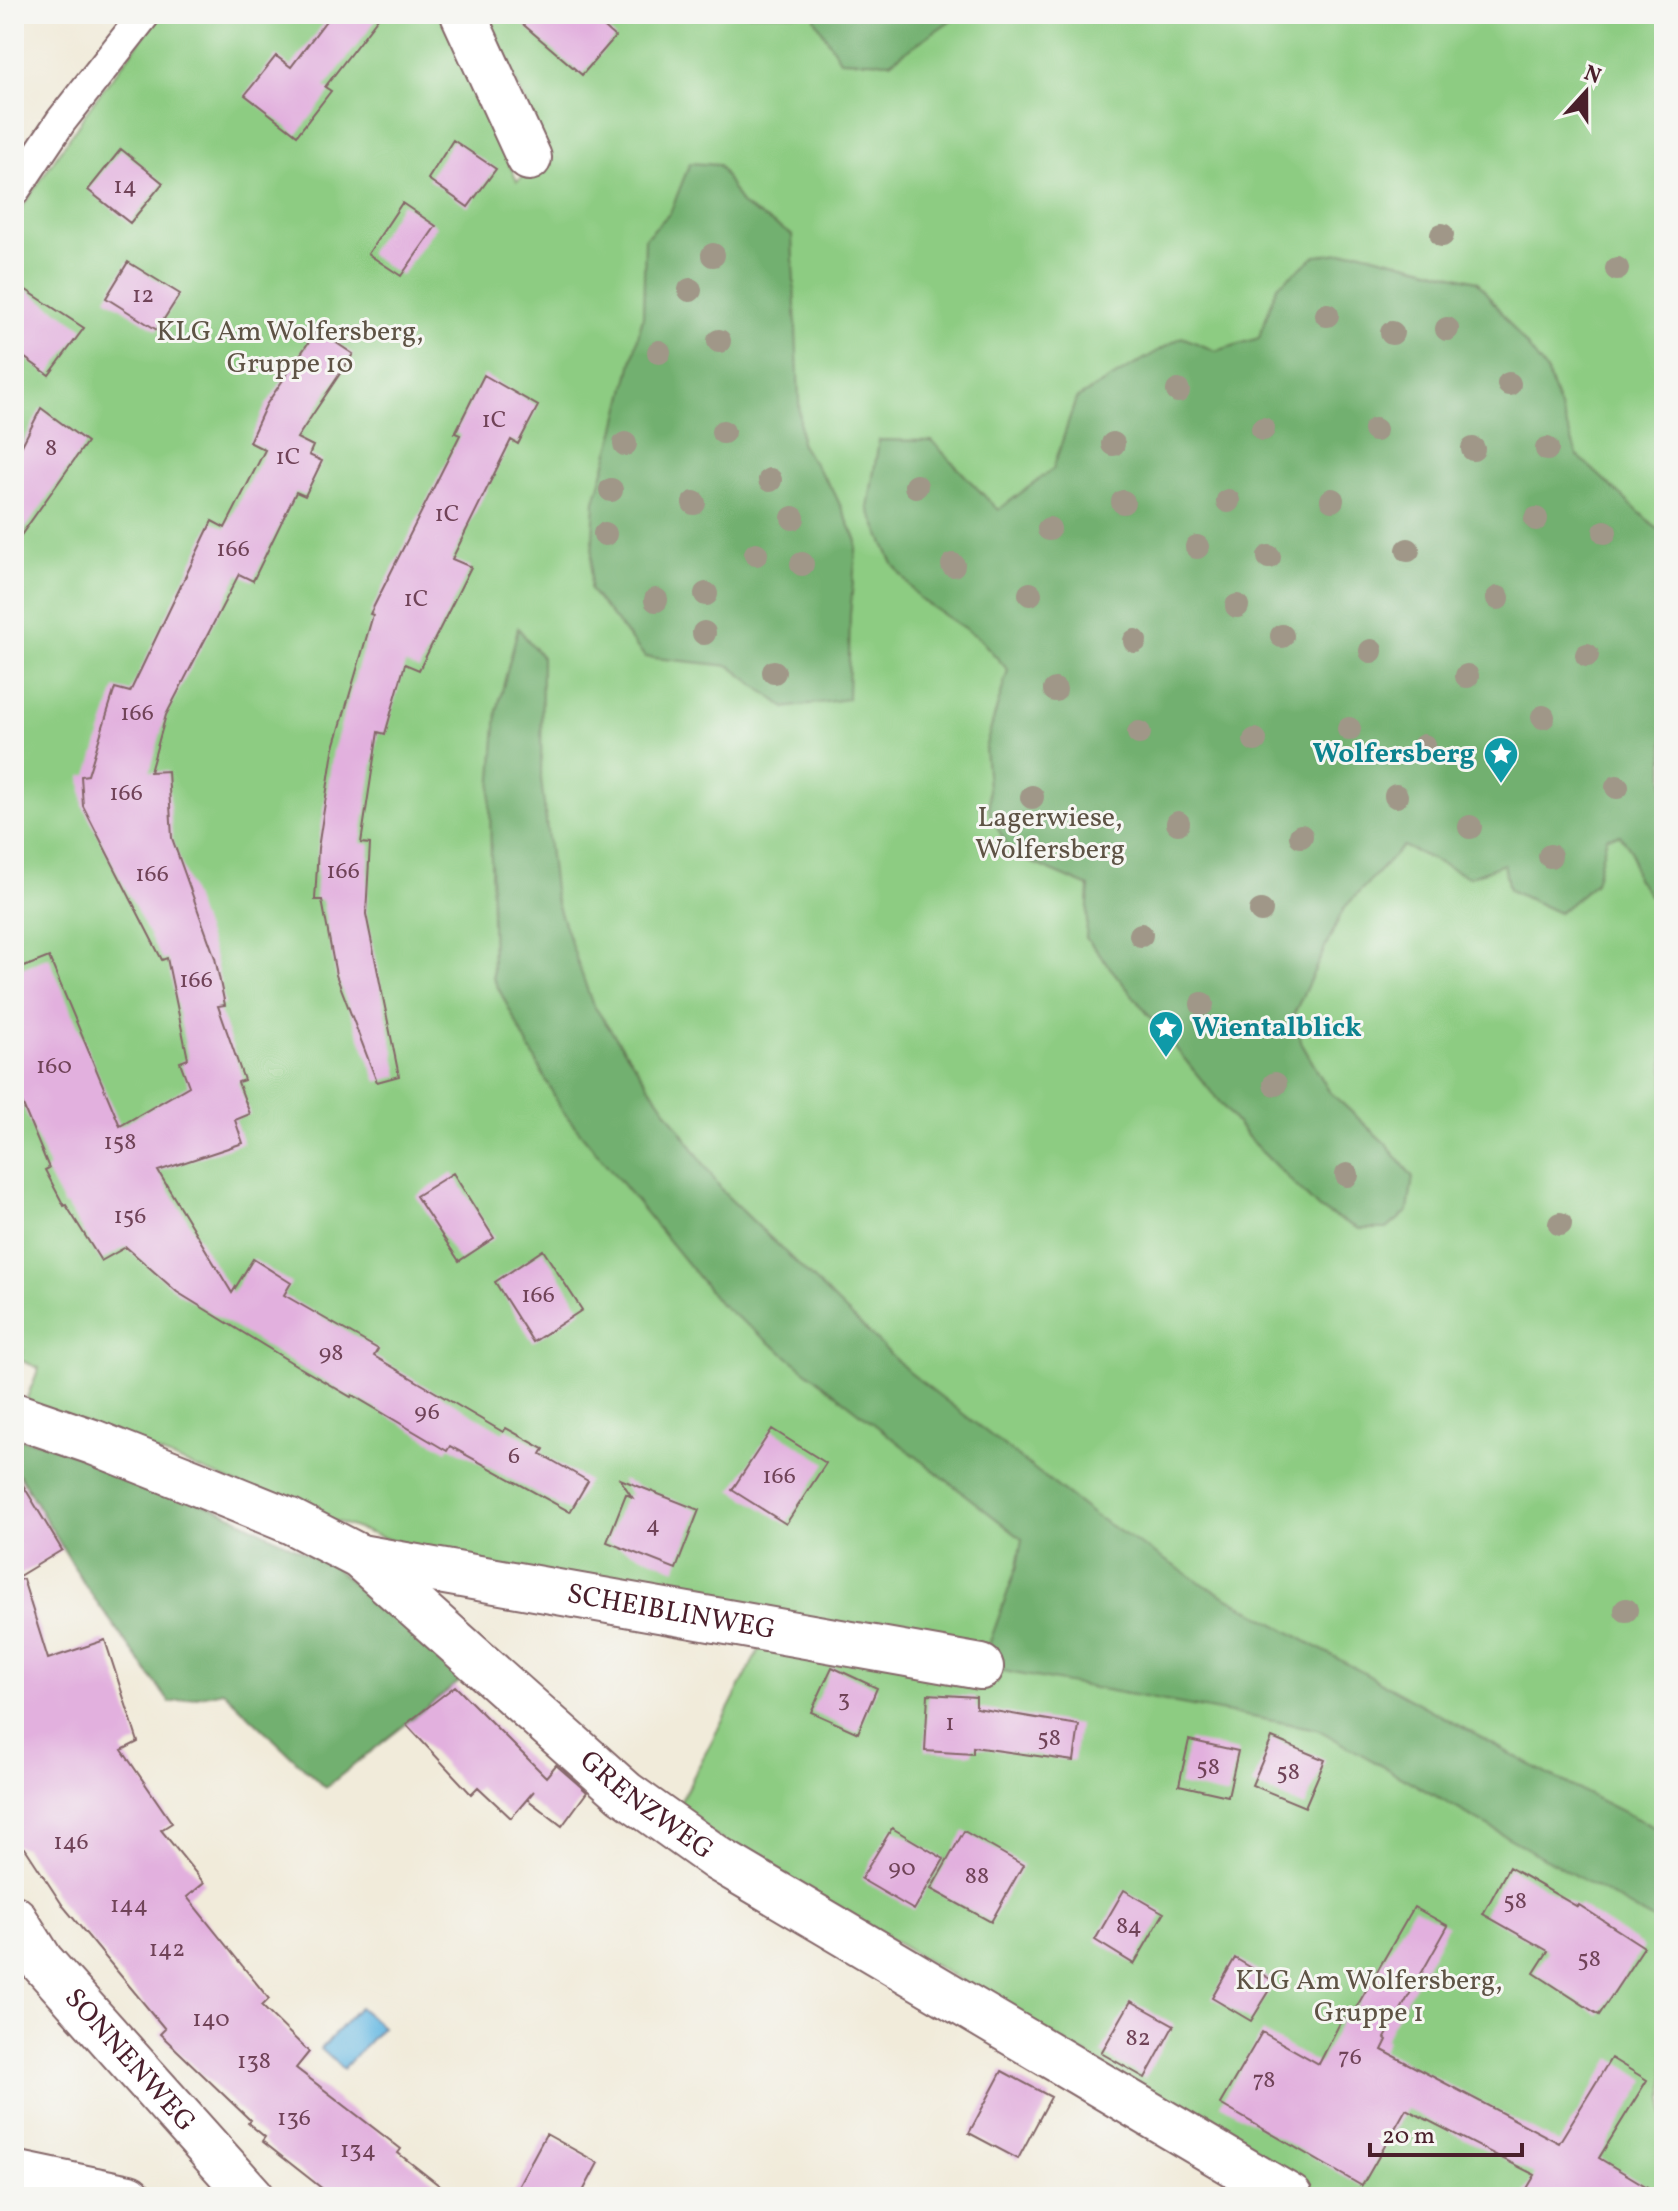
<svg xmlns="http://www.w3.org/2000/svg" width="1678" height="2211" font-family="Vollkorn,serif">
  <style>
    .green { fill: #8dcc82; stroke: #6c7656; stroke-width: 2 }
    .forest { fill: #72b070; stroke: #5e684e; stroke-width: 2 }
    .water { fill: #67b9e3; stroke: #586c87; stroke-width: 2 }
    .building { fill: #e2b0de }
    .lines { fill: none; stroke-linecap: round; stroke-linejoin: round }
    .lane-casing { stroke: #846668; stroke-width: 34 }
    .street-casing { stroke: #846668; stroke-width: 48 }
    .lane { stroke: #fff; stroke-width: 30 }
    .street { stroke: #fff; stroke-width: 44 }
    .tree { fill: #a09788 }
    .labels { text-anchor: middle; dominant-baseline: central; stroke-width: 6; stroke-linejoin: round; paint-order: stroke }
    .number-label { font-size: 24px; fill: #704358 }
    .park-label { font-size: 28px; fill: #5e5345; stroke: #f6f6f2 }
    .culture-label { font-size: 28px; font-weight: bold; fill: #0d838f; stroke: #f6f6f2; text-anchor: end }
    .street-label { font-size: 28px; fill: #4a1f2b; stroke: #f6f6f2 }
  </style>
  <rect width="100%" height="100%" fill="#f6f6f2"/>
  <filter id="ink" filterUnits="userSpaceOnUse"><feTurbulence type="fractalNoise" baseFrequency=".0125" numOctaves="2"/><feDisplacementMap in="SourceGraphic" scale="16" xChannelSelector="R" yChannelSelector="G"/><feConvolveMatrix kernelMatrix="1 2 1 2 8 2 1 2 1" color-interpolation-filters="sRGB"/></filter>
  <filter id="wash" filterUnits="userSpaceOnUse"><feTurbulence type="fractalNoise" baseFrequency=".006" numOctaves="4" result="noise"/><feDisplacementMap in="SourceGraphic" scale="32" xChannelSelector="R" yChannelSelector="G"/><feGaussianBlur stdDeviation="1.8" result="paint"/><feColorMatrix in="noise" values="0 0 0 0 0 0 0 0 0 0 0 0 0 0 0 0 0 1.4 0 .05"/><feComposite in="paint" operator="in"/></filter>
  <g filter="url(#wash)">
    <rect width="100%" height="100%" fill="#f1ebda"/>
    <!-- green -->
    <path class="green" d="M161,14H441L517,181L550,157L485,14H1664V2197H1326L675,1812L762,1644L442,1558L300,1509L26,1400L39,1368L20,1360L23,1350L14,1346V219L94,101Z"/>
    <!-- forest -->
    <path class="forest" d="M815,14H960L890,62L840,60L815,19Z
      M690,163L719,165L741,204L792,235L801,445L834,492L857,541L850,615L848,699L785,708L730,666L645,657L590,590L595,501L616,428L643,316L645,238L670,213Z
      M1358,251L1477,281L1547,372L1577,455L1664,535V903L1653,900L1636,878L1631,850L1620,835L1607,837L1595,883L1559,913L1509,890L1504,864L1469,877L1403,846L1344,908L1293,1016L1302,1044L1329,1091L1386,1144L1413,1177L1408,1211L1387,1229H1359L1319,1209L1252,1142L1086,938L1089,887L1012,854L990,814L985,748L1008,670L979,638L920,599L893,564L868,508L879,440L932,441L998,510L1053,469L1076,399L1182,337L1216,351L1259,338L1277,286L1316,256Z
      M518,628L542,657L541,779L555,898L592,1003L724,1193L909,1372L1095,1516L1208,1587L1547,1774L1664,1832V1926L1317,1729L981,1667L1017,1566L1022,1539L720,1304L561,1109L493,978L490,805L497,711Z
      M14,1438L44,1443L218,1509L334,1567L464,1678L325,1788L223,1691L170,1703L86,1587L19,1474L14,1476Z"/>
    <!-- water -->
    <path class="water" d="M359,2007L382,2027L343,2069L321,2049Z"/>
    <g id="blocks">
      <!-- building -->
      <path class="building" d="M331,14H381L325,87L331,91L297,135L245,95L276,56L291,67Z
        M511,14H589L615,37L582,75Z
        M453,140L496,169L468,207L428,179Z
        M121,149L163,183L130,223L88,190Z
        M402,203L436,226L401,276L368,254Z
        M128,262L180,294L157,330L106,298Z
        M14,282L84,328L49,375L14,350Z
        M317,330L353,354L297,438L313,446L309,455L322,461L305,496L296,492L253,581L239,574L166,715L150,772L168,771L172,838L215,958L225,1005L218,1006L244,1080L238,1082L250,1114L235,1120L243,1143L158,1171L232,1293L253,1259L291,1283L284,1295L378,1349L374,1356L503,1432L506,1428L544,1449L541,1454L588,1481L570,1512L450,1446L447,1451L352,1395L351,1397L299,1367L177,1292L126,1247L101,1261L66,1205L64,1206L45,1170L49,1168L14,1084V971L49,957L120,1126L189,1086L180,1062L188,1059L167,958L162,960L83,806L81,776L88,775L115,688L130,692L212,521L225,528L265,450L249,442L266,405Z
        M484,375L538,406L518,444L511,440L452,559L471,567L419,670L405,664L385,734L378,732L361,843L370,844L366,914L399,1076L377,1082L336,975L322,900H315L318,848L333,751L373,615L370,614L460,435L455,433Z
        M41,408L87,442L14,545V461Z
        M453,1173L494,1238L459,1261L416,1196Z
        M543,1250L582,1310L533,1342L495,1282Z
        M772,1429L826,1463L786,1524L732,1490Z
        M14,1470L62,1550L14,1579Z
        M620,1479L699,1510L676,1569L607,1542L626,1494L632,1497Z
        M23,1579L48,1659L105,1640L138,1742L122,1750L172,1823L161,1830L204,1883L187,1897L269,1999L262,2006L309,2052L296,2068L401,2149L398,2153L454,2197H333L262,2141L265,2137L248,2123L250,2120L160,2034L165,2029L63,1906L25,1848L14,1845V1581Z
        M832,1667L877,1688L858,1733L811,1712Z
        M455,1686L546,1777L556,1765L587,1792L562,1826L527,1799L534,1791L511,1818L478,1787L471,1794L406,1724Z
        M928,1694L976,1697V1708L1079,1725L1074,1761L973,1747V1754L925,1751Z
        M1272,1738L1325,1760L1305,1807L1252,1785Z
        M1189,1740L1238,1751L1228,1796L1179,1785Z
        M892,1828L944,1859L914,1910L861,1879Z
        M964,1831L1023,1865L991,1922L931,1889Z
        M1509,1867L1578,1907L1579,1905L1644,1947L1599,2015L1534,1973L1548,1951L1483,1914Z
        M1124,1890L1164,1913L1134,1964L1095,1940Z
        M1414,1907L1448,1926L1385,2038L1387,2040L1382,2050L1559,2143L1611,2058L1647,2080L1599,2158L1664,2197H1522L1535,2175L1406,2109L1362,2186L1220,2104L1262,2032L1319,2064L1343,2017L1349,2020Z
        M1235,1958L1275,1982L1251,2021L1212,1998Z
        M1131,2001L1174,2025L1145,2078L1101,2053Z
        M1002,2071L1051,2097L1018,2159L969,2133Z
        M546,2134L598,2163L580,2197H512Z"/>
    </g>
  </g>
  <g filter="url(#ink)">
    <use href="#blocks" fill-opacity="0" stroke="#846668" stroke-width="2"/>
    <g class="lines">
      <defs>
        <path id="lane" d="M14,191L61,121L145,14"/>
        <g id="street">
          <path d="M463,14L529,158"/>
          <path id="s1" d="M14,1415L93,1442L199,1484L290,1521L360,1557L625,1793L718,1859L1290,2197"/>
          <path id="s2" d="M360,1557L981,1667"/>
          <path id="s3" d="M14,1918L41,1961L252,2197"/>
          <path d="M14,2173L129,2197"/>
        </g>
      </defs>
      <!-- lane casing -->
      <use href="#lane" class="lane-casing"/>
      <!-- street casing -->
      <use href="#street" class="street-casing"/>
      <!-- lane -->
      <use href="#lane" class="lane"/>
      <!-- street -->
      <use href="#street" class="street"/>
    </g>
    <!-- trees -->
    <g class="tree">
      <circle cx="1442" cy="235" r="12"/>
      <circle cx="713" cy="255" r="12"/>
      <circle cx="1617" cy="269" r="12"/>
      <circle cx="690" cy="290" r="12"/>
      <circle cx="1327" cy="315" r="12"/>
      <circle cx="1447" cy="329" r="12"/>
      <circle cx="1392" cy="333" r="12"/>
      <circle cx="719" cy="341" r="12"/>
      <circle cx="659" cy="352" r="12"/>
      <circle cx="1509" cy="384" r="12"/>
      <circle cx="1178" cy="391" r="12"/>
      <circle cx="1263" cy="429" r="12"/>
      <circle cx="1375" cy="430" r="12"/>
      <circle cx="723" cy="432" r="12"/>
      <circle cx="625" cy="444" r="12"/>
      <circle cx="1113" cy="444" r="12"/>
      <circle cx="1473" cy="449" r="12"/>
      <circle cx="1547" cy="449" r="12"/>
      <circle cx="770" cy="480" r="12"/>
      <circle cx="916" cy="486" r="12"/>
      <circle cx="611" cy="490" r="12"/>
      <circle cx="1332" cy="500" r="12"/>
      <circle cx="1228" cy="501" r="12"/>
      <circle cx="1123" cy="502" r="12"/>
      <circle cx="694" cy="503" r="12"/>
      <circle cx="793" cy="518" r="12"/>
      <circle cx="1536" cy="519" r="12"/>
      <circle cx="1049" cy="529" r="12"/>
      <circle cx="1605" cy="532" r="12"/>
      <circle cx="605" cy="534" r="12"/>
      <circle cx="1197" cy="547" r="12"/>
      <circle cx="1408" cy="550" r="12"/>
      <circle cx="756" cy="554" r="12"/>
      <circle cx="1269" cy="557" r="12"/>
      <circle cx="802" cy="564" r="12"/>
      <circle cx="953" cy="565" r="12"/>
      <circle cx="706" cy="594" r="12"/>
      <circle cx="1030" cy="594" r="12"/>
      <circle cx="1498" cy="598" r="12"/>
      <circle cx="656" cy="600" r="12"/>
      <circle cx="1237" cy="606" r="12"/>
      <circle cx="704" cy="633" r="12"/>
      <circle cx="1282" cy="636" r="12"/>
      <circle cx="1135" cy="641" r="12"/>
      <circle cx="1371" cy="651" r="12"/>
      <circle cx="1587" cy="655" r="12"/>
      <circle cx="774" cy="672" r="12"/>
      <circle cx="1467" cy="676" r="12"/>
      <circle cx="1055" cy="690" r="12"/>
      <circle cx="1543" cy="717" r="12"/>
      <circle cx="1349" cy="729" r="12"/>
      <circle cx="1139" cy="733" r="12"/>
      <circle cx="1255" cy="740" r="12"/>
      <circle cx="1424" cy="746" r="12"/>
      <circle cx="1617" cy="787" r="12"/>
      <circle cx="1396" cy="796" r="12"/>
      <circle cx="1032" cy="797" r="12"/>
      <circle cx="1178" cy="823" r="12"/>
      <circle cx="1470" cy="827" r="12"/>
      <circle cx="1301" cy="836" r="12"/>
      <circle cx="1550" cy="856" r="12"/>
      <circle cx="1261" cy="911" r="12"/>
      <circle cx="1141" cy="935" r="12"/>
      <circle cx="1202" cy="1004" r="12"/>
      <circle cx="1275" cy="1084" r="12"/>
      <circle cx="1347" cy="1175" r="12"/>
      <circle cx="1560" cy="1224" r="12"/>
      <circle cx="1626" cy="1610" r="12"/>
    </g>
  </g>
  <!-- icons -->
  <defs>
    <symbol id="sight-pin" viewBox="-11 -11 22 30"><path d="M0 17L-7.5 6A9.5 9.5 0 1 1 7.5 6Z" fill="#0f9aa8" stroke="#f6f6f2"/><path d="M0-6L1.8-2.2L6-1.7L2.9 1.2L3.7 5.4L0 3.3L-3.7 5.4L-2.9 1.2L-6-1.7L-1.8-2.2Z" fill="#fff"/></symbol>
  </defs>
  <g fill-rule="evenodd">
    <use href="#sight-pin" x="1481" y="734" width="40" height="54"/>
    <use href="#sight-pin" x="1146" y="1008" width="40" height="54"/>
  </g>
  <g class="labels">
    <!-- number labels -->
    <g class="number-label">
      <text x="125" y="187">14</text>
      <text x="143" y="296">12</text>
      <text x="494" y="421">1C</text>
      <text x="51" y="449">8</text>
      <text x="288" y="458">1C</text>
      <text x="447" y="515">1C</text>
      <text x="233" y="550">166</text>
      <text x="416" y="600">1C</text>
      <text x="137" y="714">166</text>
      <text x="126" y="794">166</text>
      <text x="343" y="872">166</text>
      <text x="152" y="875">166</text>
      <text x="196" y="981">166</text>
      <text x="54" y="1067">160</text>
      <text x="120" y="1143">158</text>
      <text x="130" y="1217">156</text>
      <text x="538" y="1296">166</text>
      <text x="331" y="1354">98</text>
      <text x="427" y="1413">96</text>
      <text x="514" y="1457">6</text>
      <text x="779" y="1477">166</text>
      <text x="653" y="1526">4</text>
      <text x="844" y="1700">3</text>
      <text x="950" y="1724">1</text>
      <text x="1049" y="1739">58</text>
      <text x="1208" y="1768">58</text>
      <text x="1288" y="1773">58</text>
      <text x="71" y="1843">146</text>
      <text x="902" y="1869">90</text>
      <text x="977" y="1877">88</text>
      <text x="1515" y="1902">58</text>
      <text x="129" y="1906">144</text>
      <text x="1129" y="1927">84</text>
      <text x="167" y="1950">142</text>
      <text x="1589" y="1960">58</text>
      <text x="211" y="2020">140</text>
      <text x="1138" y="2039">82</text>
      <text x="1350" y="2058">76</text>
      <text x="254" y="2062">138</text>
      <text x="1264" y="2081">78</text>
      <text x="294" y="2119">136</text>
      <text x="358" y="2151">134</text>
    </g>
    <!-- park labels -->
    <g class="park-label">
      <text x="290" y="332">KLG Am Wolfersberg,<tspan x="290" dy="32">Gruppe 10</tspan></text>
      <text x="1050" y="818">Lagerwiese,<tspan x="1050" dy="32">Wolfersberg</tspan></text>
      <text x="1369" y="1981">KLG Am Wolfersberg,<tspan x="1369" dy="32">Gruppe 1</tspan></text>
    </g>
    <!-- culture labels -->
    <g class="culture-label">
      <text x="1475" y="754">Wolfersberg</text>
      <text x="1192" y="1028" text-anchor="start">Wientalblick</text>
    </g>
    <!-- street labels -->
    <g class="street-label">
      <text stroke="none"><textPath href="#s2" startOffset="316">SCHEIBLINWEG</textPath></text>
      <text stroke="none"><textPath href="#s1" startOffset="754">GRENZWEG</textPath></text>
      <text stroke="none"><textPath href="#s3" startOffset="184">SONNENWEG</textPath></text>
    </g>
  </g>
  <!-- margin -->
  <rect width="1678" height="2211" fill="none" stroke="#f6f6f2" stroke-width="48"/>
  <!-- north arrow -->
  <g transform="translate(1586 92) rotate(21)" stroke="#f6f6f2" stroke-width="6" paint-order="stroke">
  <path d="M0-6L14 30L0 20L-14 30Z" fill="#4a1f2b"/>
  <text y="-12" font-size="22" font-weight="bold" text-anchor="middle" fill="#4a1f2b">N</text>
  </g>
  <!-- scale -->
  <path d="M1370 2143v12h152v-12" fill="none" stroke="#4a1f2b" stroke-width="4"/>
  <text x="1382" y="2143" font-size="24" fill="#4a1f2b" stroke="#f6f6f2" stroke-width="6" paint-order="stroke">20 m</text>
</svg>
